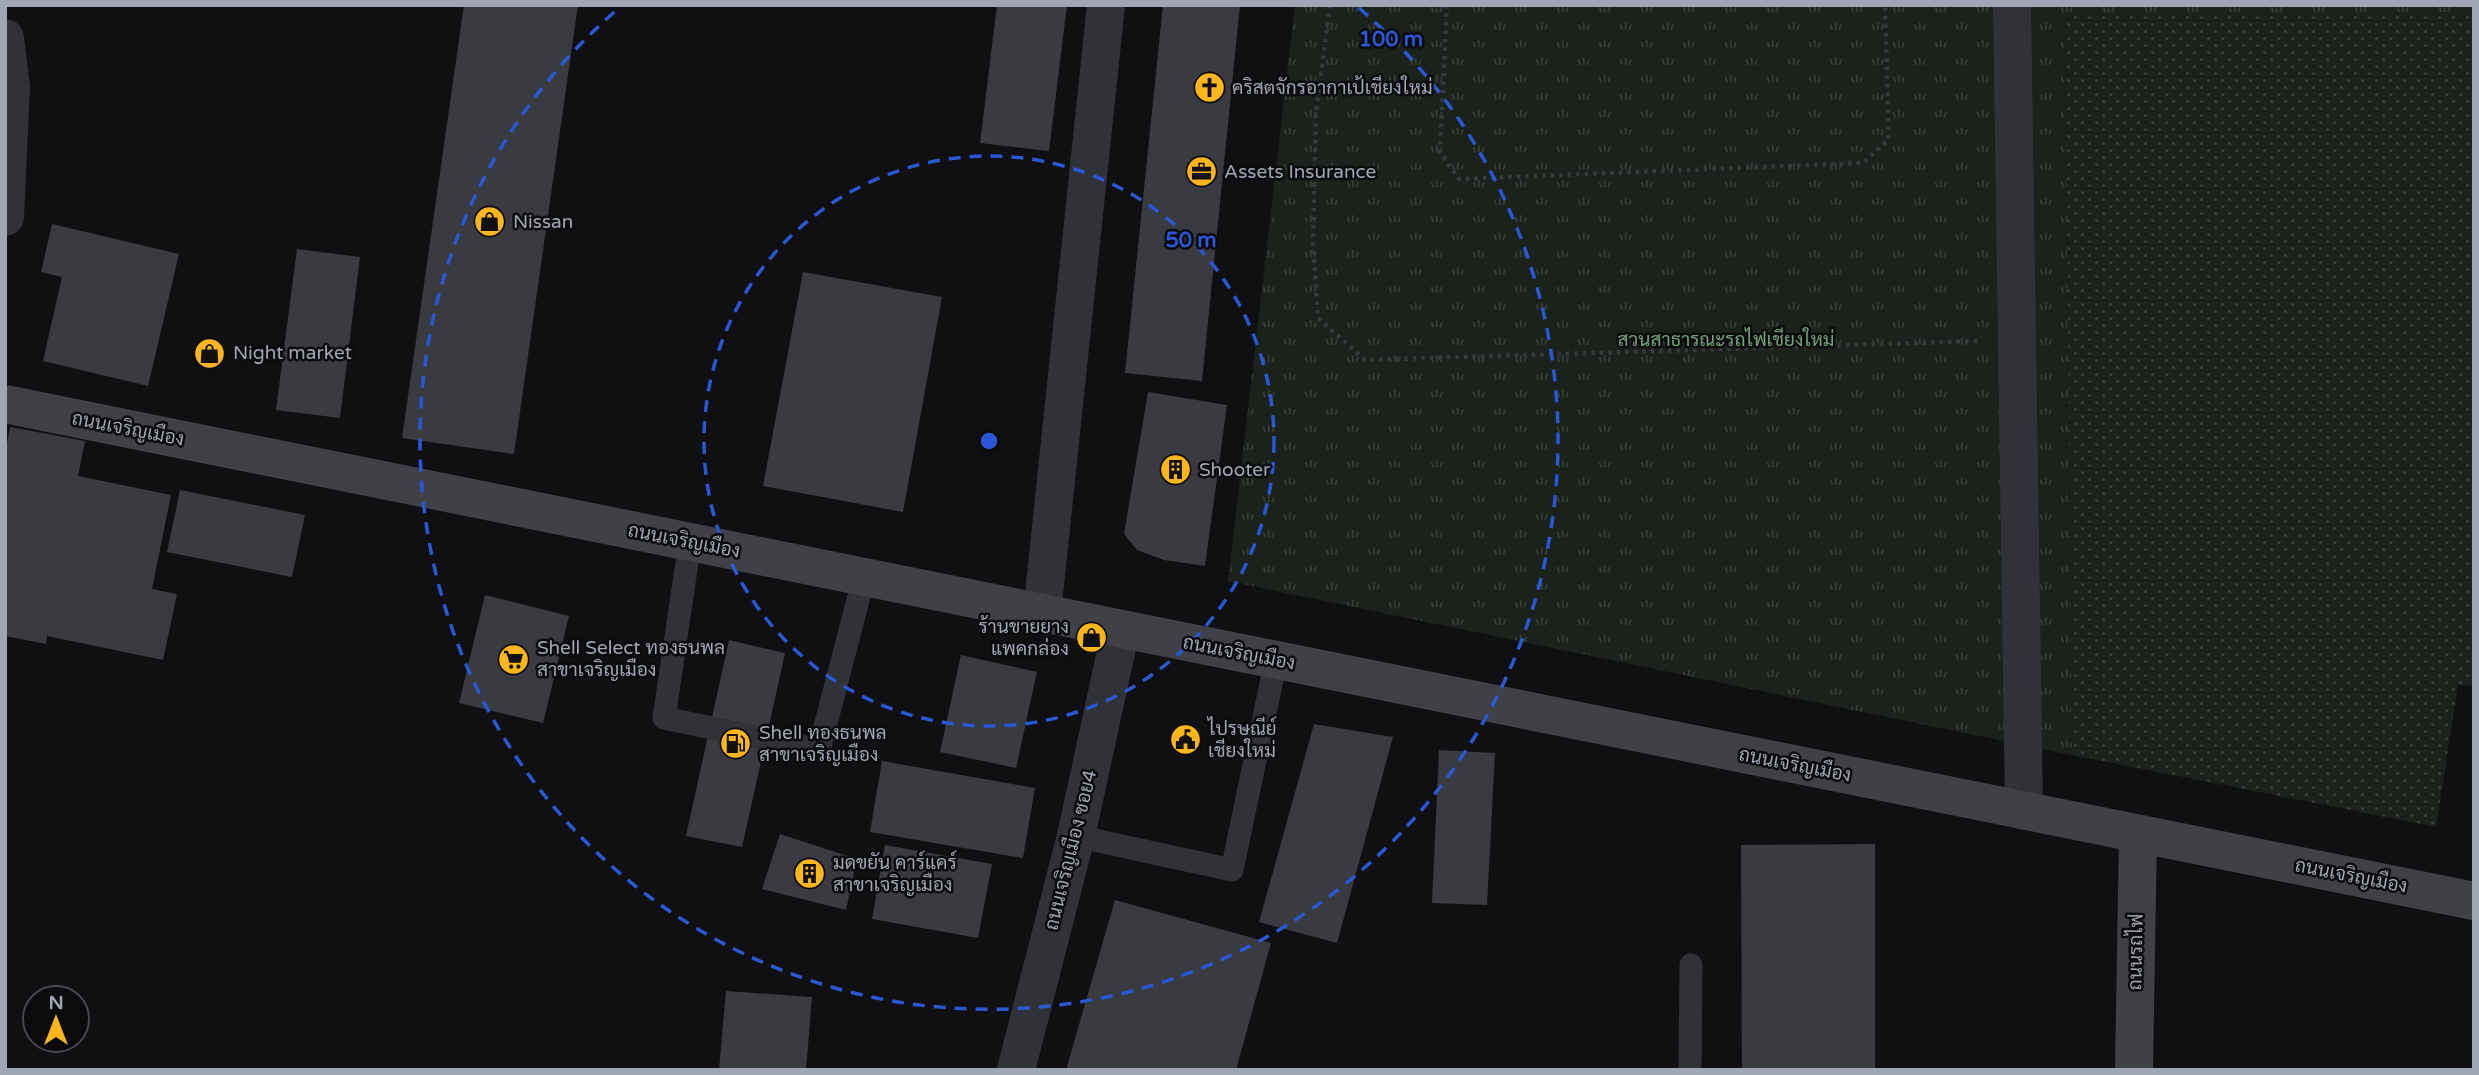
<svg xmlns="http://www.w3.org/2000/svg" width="2479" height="1075" font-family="'Varela Round',Sarabun,sans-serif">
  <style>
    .grass { fill: url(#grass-dots) }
    .park { fill: url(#park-tufts) }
    .building { fill: #3a3b40 }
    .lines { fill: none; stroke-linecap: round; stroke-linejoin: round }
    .path { stroke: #37393e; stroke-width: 4.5; stroke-dasharray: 3.5 5; stroke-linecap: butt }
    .lane { stroke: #313237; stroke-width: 23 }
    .street { stroke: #313237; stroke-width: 38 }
    .secondary { stroke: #3f4147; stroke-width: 38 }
    .ring { fill: none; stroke: #2a57d4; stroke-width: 3.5; stroke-dasharray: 12 9 }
    .labels { text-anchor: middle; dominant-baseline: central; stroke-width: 5; stroke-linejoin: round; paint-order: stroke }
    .poi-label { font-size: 19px; fill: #a0a6b4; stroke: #0b0b0d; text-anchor: start }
    .park-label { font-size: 19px; fill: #74a278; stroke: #0b0b0d }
    .street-label { font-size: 19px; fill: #a0a6b4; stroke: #0b0b0d }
    .centre { fill: #2a57d4; stroke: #0b0b0d; stroke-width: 3.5 }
    .ring-label { font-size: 21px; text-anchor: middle; font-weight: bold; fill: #2a57d4; stroke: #0b0b0d; stroke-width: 5; stroke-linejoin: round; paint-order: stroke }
  </style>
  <defs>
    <pattern id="grass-dots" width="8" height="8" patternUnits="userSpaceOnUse" patternTransform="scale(1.75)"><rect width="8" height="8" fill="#1a221b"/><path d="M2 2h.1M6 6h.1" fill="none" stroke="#383f3a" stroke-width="1.8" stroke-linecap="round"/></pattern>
    <pattern id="park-tufts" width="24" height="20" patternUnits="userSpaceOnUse" patternTransform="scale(1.75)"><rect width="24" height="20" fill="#1a221b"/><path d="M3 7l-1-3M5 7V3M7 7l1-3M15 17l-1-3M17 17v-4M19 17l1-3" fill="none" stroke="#383f3a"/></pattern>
  </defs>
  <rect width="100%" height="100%" fill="#101012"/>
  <!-- grass -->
  <path class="grass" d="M2474,12V686L2458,685L2436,827L2072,755L2065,14Z"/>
  <!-- park -->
  <path class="park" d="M1295,5H2474V12L2065,15L2072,755L1228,581Z"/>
  <!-- building -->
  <path class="building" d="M464,5H578L514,454L402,438Z
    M997,5H1067L1049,151L980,143Z
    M1163,5H1240L1202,381L1125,373Z
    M52,224L179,254L148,386L43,361L62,277L41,272Z
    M297,249L360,257L340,418L276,410Z
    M803,272L942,297L903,512L763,486Z
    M1148,392L1227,405L1205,566L1164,560L1137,550L1124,534Z
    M10,427L85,441L78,476L171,495L152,589L177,594L163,660L47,636L46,644L5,636V454Z
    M180,490L305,515L292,577L167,552Z
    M485,595L569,616L543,723L459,703Z
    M729,640L785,653L742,847L686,836Z
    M961,655L1037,672L1016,768L940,752Z
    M1314,724L1393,737L1337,943L1259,922Z
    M1439,750L1495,753L1487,905L1432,903Z
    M882,761L1035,788L1023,858L870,832Z
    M780,834L857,859L846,910L762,889Z
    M1875,844V1070H1742L1741,845Z
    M885,845L992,864L978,938L872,919Z
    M1115,900L1271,943L1236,1070H1066Z
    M726,991L812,997L806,1070H719Z"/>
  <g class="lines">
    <!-- path -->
    <path class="path" d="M1330,5L1316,111L1313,243L1318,318L1365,360L1981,341
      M1447,5L1440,152L1459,179L1863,163L1889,139L1885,5"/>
    <!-- lane -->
    <path class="lane" d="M690,542L664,718L819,750L864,577
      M1076,836L1232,870L1276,660
      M1690,1070L1691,965"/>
    <!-- street -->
    <path class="street" d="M2012,5L2024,811
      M5,38L11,87L5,217
      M1042,613L1106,5
      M1016,1070L1076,836L1121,629"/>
    <!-- secondary -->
    <path class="secondary" d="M5,404L2474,901
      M2134,1070L2138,834"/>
  </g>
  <!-- distance rings -->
  <g class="ring">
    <circle cx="989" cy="441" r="285"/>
    <path d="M1359 8A569 569 0 1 1 619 8"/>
  </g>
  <!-- icons -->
  <defs>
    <symbol id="church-disc" viewBox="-11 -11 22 22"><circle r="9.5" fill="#ffb61b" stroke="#0b0b0d"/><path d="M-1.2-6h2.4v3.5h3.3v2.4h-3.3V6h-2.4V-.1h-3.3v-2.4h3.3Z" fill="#111"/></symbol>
    <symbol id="office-disc" viewBox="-11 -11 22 22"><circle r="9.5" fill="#ffb61b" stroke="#0b0b0d"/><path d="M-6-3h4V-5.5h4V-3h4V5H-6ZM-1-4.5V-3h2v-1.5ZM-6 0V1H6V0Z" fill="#111"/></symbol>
    <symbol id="shop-disc" viewBox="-11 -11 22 22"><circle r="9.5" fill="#ffb61b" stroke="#0b0b0d"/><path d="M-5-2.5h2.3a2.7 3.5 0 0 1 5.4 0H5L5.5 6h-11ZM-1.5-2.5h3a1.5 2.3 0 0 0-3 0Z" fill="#111"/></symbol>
    <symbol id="building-disc" viewBox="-11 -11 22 22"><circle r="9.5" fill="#ffb61b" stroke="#0b0b0d"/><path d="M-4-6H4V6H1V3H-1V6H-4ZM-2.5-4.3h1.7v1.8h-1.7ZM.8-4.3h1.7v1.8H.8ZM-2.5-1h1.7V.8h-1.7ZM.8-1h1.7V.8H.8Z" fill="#111"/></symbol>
    <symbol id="supermarket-disc" viewBox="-11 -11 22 22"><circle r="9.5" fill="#ffb61b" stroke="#0b0b0d"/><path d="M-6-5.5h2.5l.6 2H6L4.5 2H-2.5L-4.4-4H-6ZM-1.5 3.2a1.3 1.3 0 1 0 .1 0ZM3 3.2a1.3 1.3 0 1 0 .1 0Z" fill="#111"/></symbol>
    <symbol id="civic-disc" viewBox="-11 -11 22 22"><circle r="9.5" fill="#ffb61b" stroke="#0b0b0d"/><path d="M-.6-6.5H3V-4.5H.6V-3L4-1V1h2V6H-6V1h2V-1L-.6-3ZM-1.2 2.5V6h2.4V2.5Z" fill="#111"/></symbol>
    <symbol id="fuel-disc" viewBox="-11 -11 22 22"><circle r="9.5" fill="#ffb61b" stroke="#0b0b0d"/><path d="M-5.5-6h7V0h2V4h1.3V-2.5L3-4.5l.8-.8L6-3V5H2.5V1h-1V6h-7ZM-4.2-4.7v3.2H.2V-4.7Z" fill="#111"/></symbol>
  </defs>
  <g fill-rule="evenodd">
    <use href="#church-disc" x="1192" y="70" width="35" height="35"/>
    <use href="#office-disc" x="1184" y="154" width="35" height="35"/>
    <use href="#shop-disc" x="472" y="204" width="35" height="35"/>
    <use href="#shop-disc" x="192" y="336" width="35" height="35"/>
    <use href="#building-disc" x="1158" y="452" width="35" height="35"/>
    <use href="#shop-disc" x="1074" y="620" width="35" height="35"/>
    <use href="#supermarket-disc" x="496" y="642" width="35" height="35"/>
    <use href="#civic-disc" x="1168" y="722" width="35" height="35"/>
    <use href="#fuel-disc" x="718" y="726" width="35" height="35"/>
    <use href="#building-disc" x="792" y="856" width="35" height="35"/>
  </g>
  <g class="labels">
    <!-- poi labels -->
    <g class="poi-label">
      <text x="1232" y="88">คริสตจักรอากาเป้เชียงใหม่</text>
      <text x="1224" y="172">Assets Insurance</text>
      <text x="513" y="222">Nissan</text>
      <text x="233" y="353">Night market</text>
      <text x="1199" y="470">Shooter</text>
      <text x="1069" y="627" text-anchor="end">ร้านขายยาง<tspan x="1069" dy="22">แพคกล่อง</tspan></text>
      <text x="537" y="648">Shell Select ทองธนพล<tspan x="537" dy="22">สาขาเจริญเมือง</tspan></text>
      <text x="1208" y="729">ไปรษณีย์<tspan x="1208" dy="22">เชียงใหม่</tspan></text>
      <text x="759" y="733">Shell ทองธนพล<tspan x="759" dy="22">สาขาเจริญเมือง</tspan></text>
      <text x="833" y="863">มดขยัน คาร์แคร์<tspan x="833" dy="22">สาขาเจริญเมือง</tspan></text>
    </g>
    <!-- park labels -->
    <g class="park-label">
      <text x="1726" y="340">สวนสาธารณะรถไฟเชียงใหม่</text>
    </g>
    <!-- street labels -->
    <g class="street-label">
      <text transform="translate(128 429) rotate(11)">ถนนเจริญเมือง</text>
      <text transform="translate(684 541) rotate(11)">ถนนเจริญเมือง</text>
      <text transform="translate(1239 653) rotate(11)">ถนนเจริญเมือง</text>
      <text transform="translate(1795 765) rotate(11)">ถนนเจริญเมือง</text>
      <text transform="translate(1071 850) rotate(-76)">ถนนเจริญเมือง ซอย4</text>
      <text transform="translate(2351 876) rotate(11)">ถนนเจริญเมือง</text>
      <text transform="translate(2136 952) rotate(-89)">ถนนรถไฟ</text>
    </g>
  </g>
  <circle cx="989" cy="441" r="10" class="centre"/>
  <g class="ring-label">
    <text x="1391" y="46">100 m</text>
    <text x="1191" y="247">50 m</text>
  </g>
  <!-- border -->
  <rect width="2479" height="1075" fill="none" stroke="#a0a6b4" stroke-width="14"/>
  <!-- north arrow -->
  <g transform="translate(56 1019)"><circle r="33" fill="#0b0b0d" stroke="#474950" stroke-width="2"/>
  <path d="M0-5L12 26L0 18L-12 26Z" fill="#ffb61b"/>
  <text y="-10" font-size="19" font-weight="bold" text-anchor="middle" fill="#a0a6b4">N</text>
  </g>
</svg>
